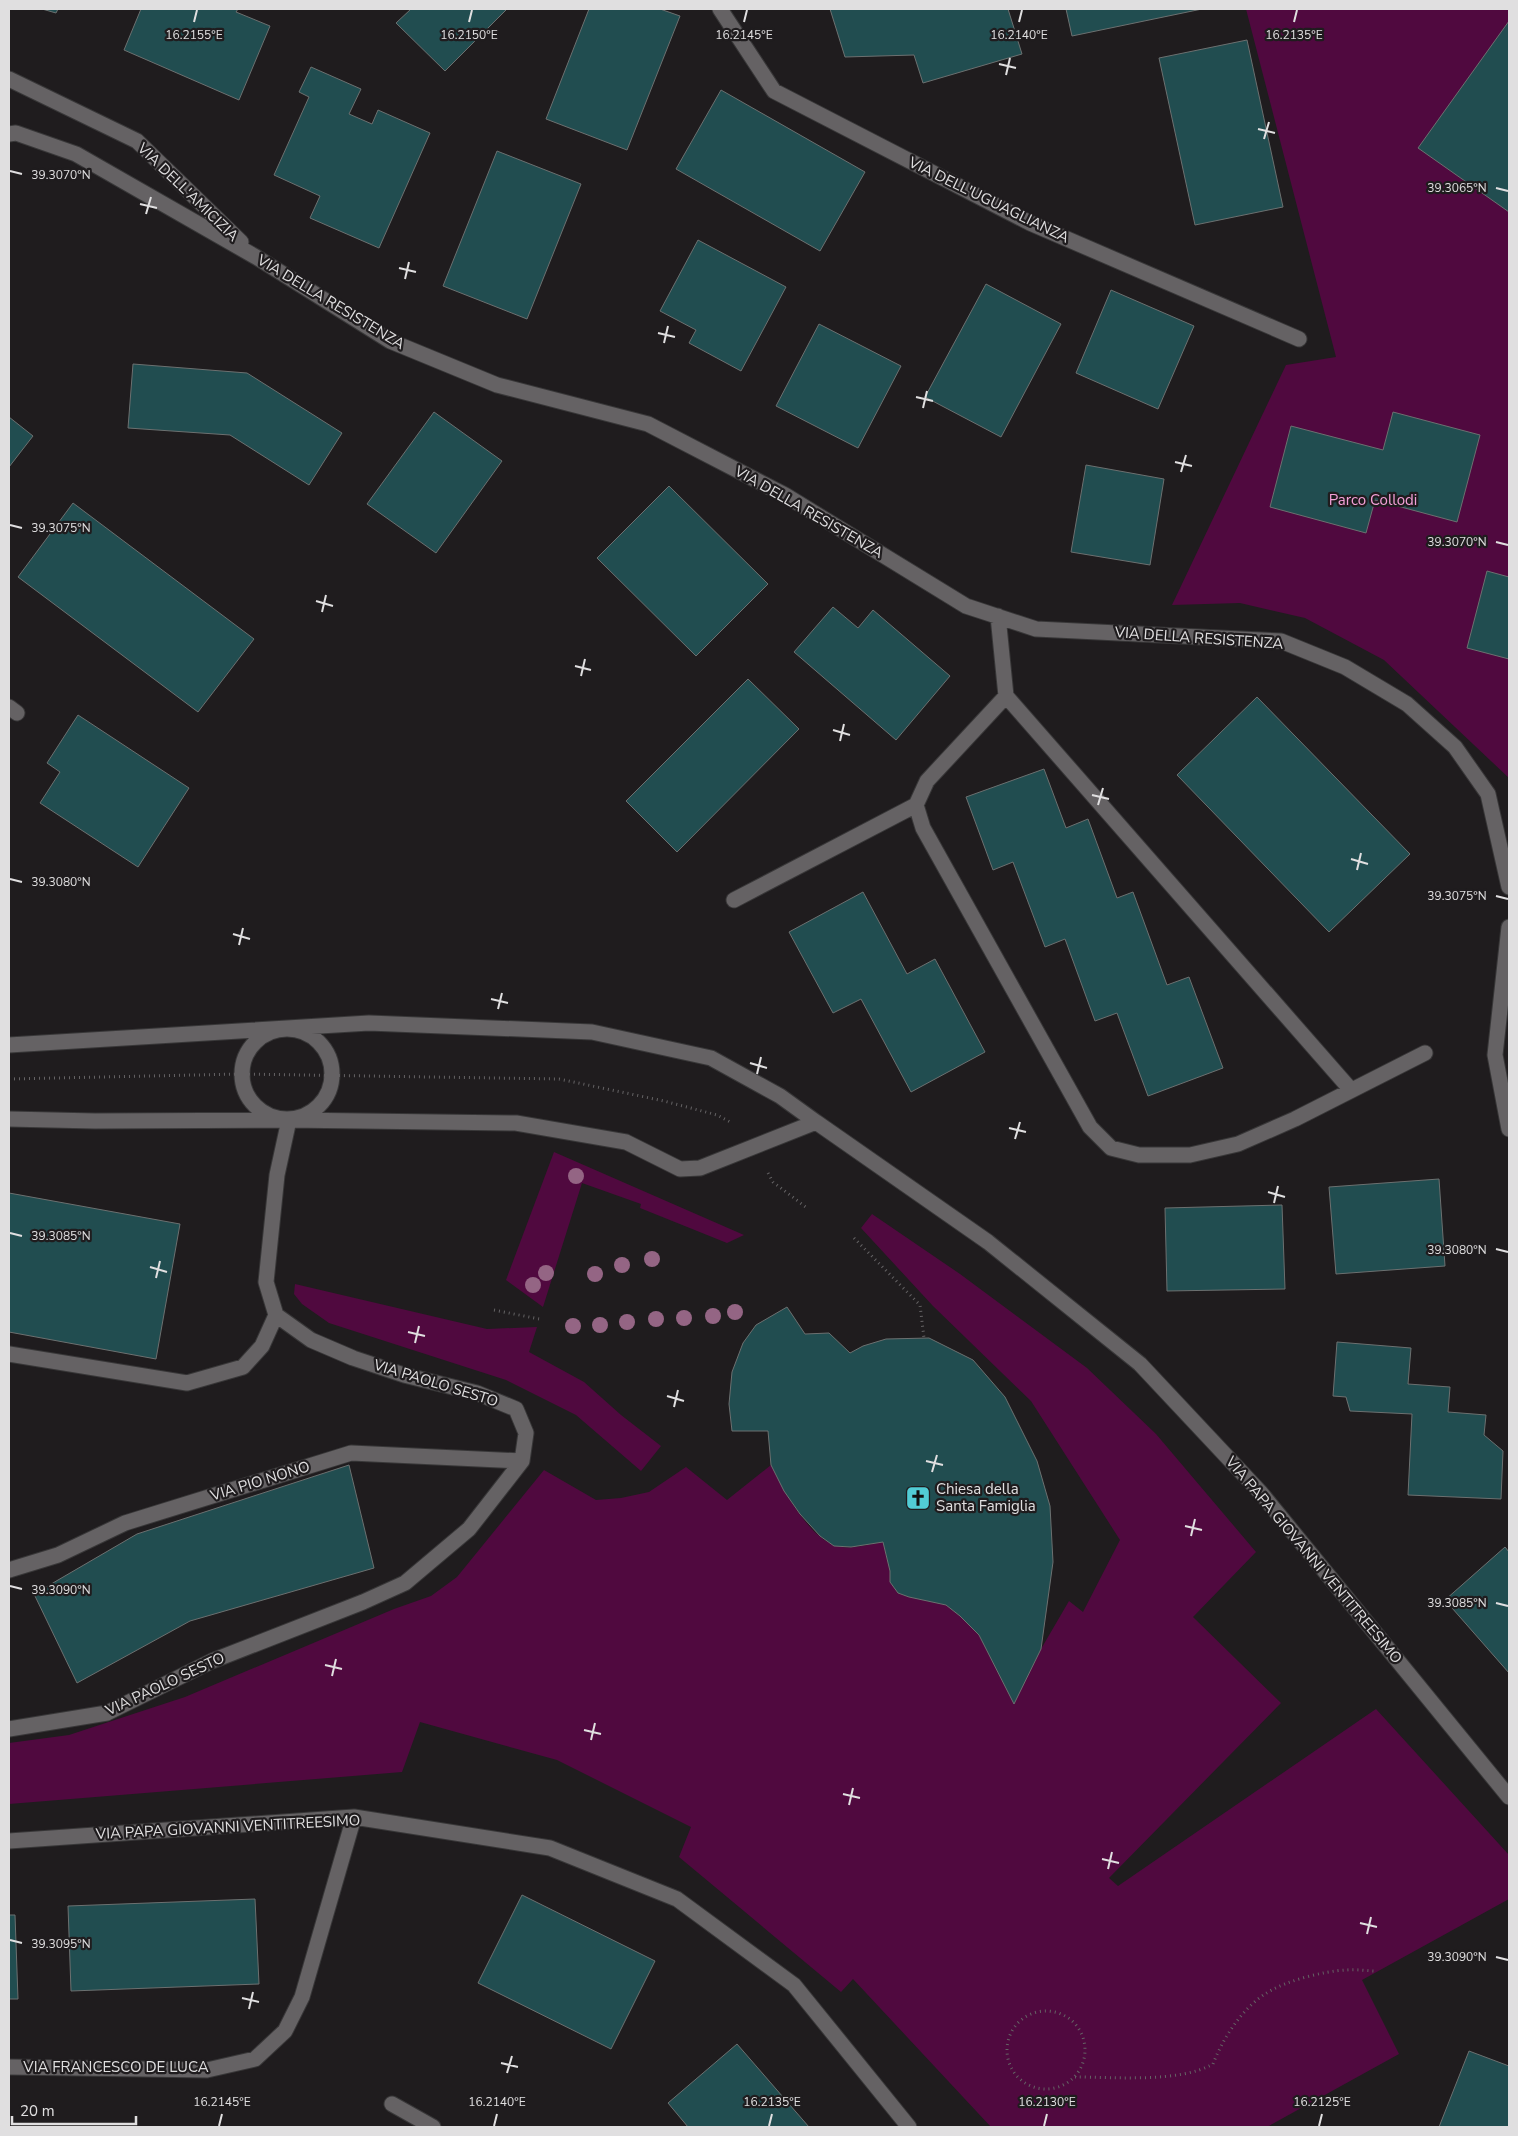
<svg xmlns="http://www.w3.org/2000/svg" width="1518" height="2136" font-family="'Nunito Sans',sans-serif">
  <style>
    .green { fill: #50093f }
    .building { fill: #214d50; stroke: #6c7070 }
    .lines { fill: none; stroke-linecap: round; stroke-linejoin: round }
    .minor-casing { stroke: #383738; stroke-width: 17 }
    .path { stroke: #656365; stroke-width: 3; stroke-dasharray: 1 4; stroke-linecap: butt }
    .minor { stroke: #656264; stroke-width: 15 }
    .tree { fill: #946584 }
    .ticks { fill: none; stroke: #e0dfe0; stroke-width: 2 }
    .labels { text-anchor: middle; dominant-baseline: central; stroke-width: 4.5; stroke-linejoin: round; paint-order: stroke }
    .street-label { font-size: 15px; fill: #e0dfe0; stroke: #1f1c1e }
    .park-label { font-size: 15px; fill: #f4a0d8; stroke: #1f1c1e }
    .poi-label { font-size: 15px; fill: #e0dfe0; stroke: #1f1c1e; text-anchor: start }
    .ticks-label { font-size: 12px; text-anchor: middle; fill: #e0dfe0; stroke: #1f1c1e; stroke-width: 4.5; stroke-linejoin: round; paint-order: stroke }
  </style>
  <rect width="100%" height="100%" fill="#1f1c1e"/>
  <!-- green -->
  <path class="green" d="M1246,9H1509V778L1384,660L1305,618L1240,603L1172,605L1286,365L1336,357Z
    M554,1152L744,1235L727,1243L640,1208L641,1204L582,1183L543,1307L506,1280Z
    M872,1214L960,1274L1087,1368L1156,1434L1256,1552L1193,1617L1281,1703L1109,1878L1118,1886L1376,1709L1509,1855V1899L1362,1980L1399,2054L1267,2127H991L853,1979L841,1992L679,1857L691,1827L557,1760L420,1722L402,1772L9,1804V1743L69,1735L185,1697L394,1609L431,1596L457,1577L544,1470L596,1500L621,1498L649,1492L686,1467L727,1500L771,1465C783,1489 807,1535 834,1545C848,1551 869,1544 883,1542L890,1571V1582L898,1593L909,1597L946,1605L960,1616L979,1635L1014,1703L1041,1649L1069,1601L1083,1612L1120,1540L1031,1401L933,1306L861,1228Z
    M295,1284L487,1329L537,1327L529,1352L584,1382L621,1415L661,1446L641,1471L576,1415L506,1380L329,1323L302,1304L294,1294Z"/>
  <!-- building -->
  <path class="building" d="M42,9H58L56,13Z
    M141,9H238L236,12L270,26L239,100L124,50Z
    M411,9H507L445,71L396,23Z
    M589,9H660L680,16L627,150L546,119Z
    M830,9H1008L1022,54L923,83L914,55L845,57Z
    M1066,9H1202L1072,36Z
    M1509,21V212L1418,148Z
    M1247,40L1283,207L1195,225L1159,58Z
    M311,67L361,89L349,114L372,124L378,110L430,133L379,248L310,218L320,196L274,175L309,97L299,92Z
    M721,90L865,172L820,251L676,169Z
    M497,151L581,184L527,319L443,286Z
    M698,240L786,287L741,371L689,343L696,330L660,311Z
    M986,284L1061,324L1001,437L925,397Z
    M1111,290L1194,326L1158,409L1076,373Z
    M819,324L901,366L858,448L776,406Z
    M133,364L247,373L342,433L309,485L230,435L128,428Z
    M434,412L502,461L436,553L367,504Z
    M1393,412L1480,435L1457,522L1375,500L1366,533L1270,507L1291,426L1383,450Z
    M9,417L33,436L9,467Z
    M1086,465L1164,479L1150,565L1071,552Z
    M669,486L768,584L696,656L597,558Z
    M73,503L254,639L198,712L18,577Z
    M1487,571L1509,577V659L1467,648Z
    M833,607L858,628L873,610L950,676L896,740L794,652Z
    M748,679L799,729L677,852L626,801Z
    M1257,697L1410,854L1329,932L1177,775Z
    M78,715L189,788L138,867L40,803L60,772L47,763Z
    M1044,769L1066,828L1088,819L1117,898L1133,892L1167,985L1189,977L1223,1068L1148,1096L1117,1013L1095,1021L1065,939L1045,947L1013,862L993,870L966,797Z
    M863,892L907,974L935,959L985,1052L911,1092L861,999L833,1013L789,932Z
    M1439,1179L1445,1266L1336,1274L1329,1187Z
    M9,1193L180,1224L156,1359L9,1332Z
    M1282,1205L1285,1289L1167,1291L1165,1208Z
    M787,1307L805,1334L829,1333L850,1353L863,1346L886,1339L929,1338L973,1360L1005,1397L1037,1461L1050,1506L1053,1562L1041,1649L1014,1704L979,1635L960,1616L946,1605L909,1597L898,1593L890,1582V1571L883,1542L851,1547L834,1546L820,1536L800,1514L784,1491L771,1465L768,1431H732L729,1404L732,1372L743,1343L756,1325Z
    M1337,1342L1411,1348L1408,1384L1450,1387L1448,1412L1486,1415L1484,1435L1503,1451L1501,1499L1408,1495L1412,1414L1350,1411L1346,1397L1333,1396Z
    M349,1465L374,1568L190,1621L77,1683L34,1594L137,1534Z
    M1505,1547L1509,1552V1673L1445,1600Z
    M522,1895L655,1961L611,2049L478,1983Z
    M255,1899L259,1984L71,1991L68,1906Z
    M9,1915H15L18,1999H9Z
    M737,2044L809,2127H688L668,2103Z
    M1469,2051L1509,2066V2127H1439Z"/>
  <g class="lines">
    <defs>
      <path id="minor" d="M720,9L774,91L1030,223L1299,339
        M9,79L137,141L241,242
        M9,134L16,133L76,154L256,257L390,341L497,385L648,424L785,495L966,606L1036,629L1281,641L1345,667L1407,704L1455,747L1488,794L1509,887
        M998,616L1006,696L927,781L916,805L923,828L1090,1127L1111,1148L1139,1155H1190L1238,1144L1295,1119L1425,1053
        M1006,696L1351,1090
        M9,707L17,713
        M734,900L916,805
        M1509,927L1495,1055L1509,1129
        M242 1074a45 45 0 1 1 90 0a45 45 0 1 1-90 0Z
        M9,1045L369,1023L592,1032L711,1058L780,1096L816,1122L700,1168L680,1169L626,1142L516,1123L289,1120L95,1121L9,1119
        M816,1122L988,1242L1140,1364L1261,1493L1509,1797
        M9,1354L187,1383L243,1367L262,1346L276,1315
        M9,1570L58,1555L125,1523L351,1453L522,1461
        M9,1729L107,1713L212,1661L363,1602L405,1583L469,1529L522,1461L526,1433L516,1409L477,1393L404,1375L353,1358L311,1340L276,1315L266,1282L277,1175L289,1120
        M9,1841L354,1817L550,1848L677,1899L794,1985L909,2127
        M9,2067L207,2070L255,2059L285,2031L302,1997L354,1817
        M392,2104L433,2127"/>
    </defs>
    <!-- minor casing -->
    <use href="#minor" class="minor-casing"/>
    <!-- path -->
    <path class="path" d="M9,1079L241,1074L559,1079L664,1101L717,1115L732,1123
      M768,1173L773,1182L807,1208
      M854,1238L920,1305L924,1338
      M494,1310L539,1319
      M1007 2050a39 39 0 1 1 78 0a39 39 0 1 1-78 0Z
      M1075,2077C1114,2077 1180,2083 1213,2064C1223,2038 1242,2009 1265,1994C1284,1981 1324,1971 1346,1970C1357,1969 1367,1971 1377,1971"/>
    <!-- minor -->
    <use href="#minor" class="minor"/>
  </g>
  <!-- trees -->
  <g class="tree">
    <circle cx="576" cy="1176" r="8"/>
    <circle cx="652" cy="1259" r="8"/>
    <circle cx="622" cy="1265" r="8"/>
    <circle cx="546" cy="1273" r="8"/>
    <circle cx="595" cy="1274" r="8"/>
    <circle cx="533" cy="1285" r="8"/>
    <circle cx="735" cy="1312" r="8"/>
    <circle cx="713" cy="1316" r="8"/>
    <circle cx="684" cy="1318" r="8"/>
    <circle cx="656" cy="1319" r="8"/>
    <circle cx="627" cy="1322" r="8"/>
    <circle cx="600" cy="1325" r="8"/>
    <circle cx="573" cy="1326" r="8"/>
  </g>
  <!-- ticks -->
  <path class="ticks" d="M194,22L197,10M469,22L472,10M744,22L747,10M1019,22L1022,10M1294,22L1297,10M999,64L1016,68M1006,75L1010,58M1258,129L1275,133M1264,139L1269,122M10,171L22,174M1496,188L1508,191M140,204L157,208M146,214L151,197M399,268L416,272M405,279L409,262M658,333L675,337M664,343L668,326M916,397L933,401M923,408L927,391M1175,462L1192,466M1181,472L1186,455M10,525L22,528M1496,542L1508,545M316,601L333,606M322,612L326,595M575,666L591,670M581,676L585,659M833,730L850,735M840,741L844,724M1092,795L1109,799M1098,805L1103,788M1351,859L1368,864M1357,870L1361,853M10,879L22,882M1496,896L1508,899M233,934L250,939M239,945L243,928M491,999L508,1003M498,1009L502,993M750,1063L767,1068M757,1074L761,1057M1009,1128L1026,1132M1015,1139L1020,1122M1268,1192L1285,1197M1274,1203L1278,1186M10,1233L22,1236M1496,1249L1508,1252M150,1267L167,1272M156,1278L160,1261M408,1332L425,1336M415,1343L419,1326M667,1396L684,1401M674,1407L678,1390M926,1461L943,1465M932,1472L937,1455M1185,1526L1202,1530M1191,1536L1195,1519M10,1586L22,1589M1496,1603L1508,1606M325,1665L342,1669M332,1676L336,1659M584,1730L601,1734M591,1740L595,1723M843,1794L860,1798M849,1805L853,1788M1102,1859L1119,1863M1108,1869L1112,1852M1360,1923L1377,1927M1367,1934L1371,1917M10,1940L22,1943M1496,1957L1508,1960M242,1998L259,2002M249,2009L253,1992M501,2063L518,2067M507,2073L512,2056M219,2126L222,2114M494,2126L497,2114M769,2126L772,2114M1044,2126L1047,2114M1319,2126L1322,2114"/>
  <!-- icons -->
  <defs>
    <symbol id="church-square" viewBox="-11 -11 22 22"><rect x="-9" y="-9" width="18" height="18" rx="4" fill="#52ccd5" stroke="#1f1c1e"/><path d="M-1.2-6h2.4v3.5h3.3v2.4h-3.3V6h-2.4V-.1h-3.3v-2.4h3.3Z" fill="#111"/></symbol>
  </defs>
  <g fill-rule="evenodd">
    <use href="#church-square" x="904" y="1484" width="28" height="28"/>
  </g>
  <g class="labels">
    <!-- street labels -->
    <g class="street-label">
      <text transform="translate(188 192) rotate(44)">VIA DELL'AMICIZIA</text>
      <text transform="translate(989 200) rotate(26)">VIA DELL'UGUAGLIANZA</text>
      <text transform="translate(331 302) rotate(31)">VIA DELLA RESISTENZA</text>
      <text transform="translate(809 512) rotate(30)">VIA DELLA RESISTENZA</text>
      <text transform="translate(1199 638) rotate(4)">VIA DELLA RESISTENZA</text>
      <text transform="translate(436 1383) rotate(17)">VIA PAOLO SESTO</text>
      <text transform="translate(260 1481) rotate(-17)">VIA PIO NONO</text>
      <text transform="translate(1314 1560) rotate(50)">VIA PAPA GIOVANNI VENTITREESIMO</text>
      <text transform="translate(165 1684) rotate(-25)">VIA PAOLO SESTO</text>
      <text transform="translate(228 1827) rotate(-3)">VIA PAPA GIOVANNI VENTITREESIMO</text>
      <text x="116" y="2067">VIA FRANCESCO DE LUCA</text>
    </g>
    <!-- park labels -->
    <g class="park-label">
      <text x="1373" y="500">Parco Collodi</text>
    </g>
    <!-- poi labels -->
    <g class="poi-label">
      <text x="936" y="1489">Chiesa della<tspan x="936" dy="17">Santa Famiglia</tspan></text>
    </g>
  </g>
  <g class="ticks-label">
    <text x="194" y="39">16.2155°E</text>
    <text x="469" y="39">16.2150°E</text>
    <text x="744" y="39">16.2145°E</text>
    <text x="1019" y="39">16.2140°E</text>
    <text x="1294" y="39">16.2135°E</text>
    <text x="61" y="179">39.3070°N</text>
    <text x="1457" y="192">39.3065°N</text>
    <text x="61" y="532">39.3075°N</text>
    <text x="1457" y="546">39.3070°N</text>
    <text x="61" y="886">39.3080°N</text>
    <text x="1457" y="900">39.3075°N</text>
    <text x="61" y="1240">39.3085°N</text>
    <text x="1457" y="1254">39.3080°N</text>
    <text x="61" y="1594">39.3090°N</text>
    <text x="1457" y="1607">39.3085°N</text>
    <text x="61" y="1948">39.3095°N</text>
    <text x="1457" y="1961">39.3090°N</text>
    <text x="222" y="2106">16.2145°E</text>
    <text x="497" y="2106">16.2140°E</text>
    <text x="772" y="2106">16.2135°E</text>
    <text x="1047" y="2106">16.2130°E</text>
    <text x="1322" y="2106">16.2125°E</text>
  </g>
  <!-- border -->
  <rect width="1518" height="2136" fill="none" stroke="#e0dfe0" stroke-width="20"/>
  <!-- scale -->
  <path d="M12 2116v8h124v-8" fill="none" stroke="#e0dfe0" stroke-width="2.5"/>
  <text x="20" y="2116" font-size="15" fill="#e0dfe0" stroke="#1f1c1e" stroke-width="4" paint-order="stroke">20 m</text>
</svg>
